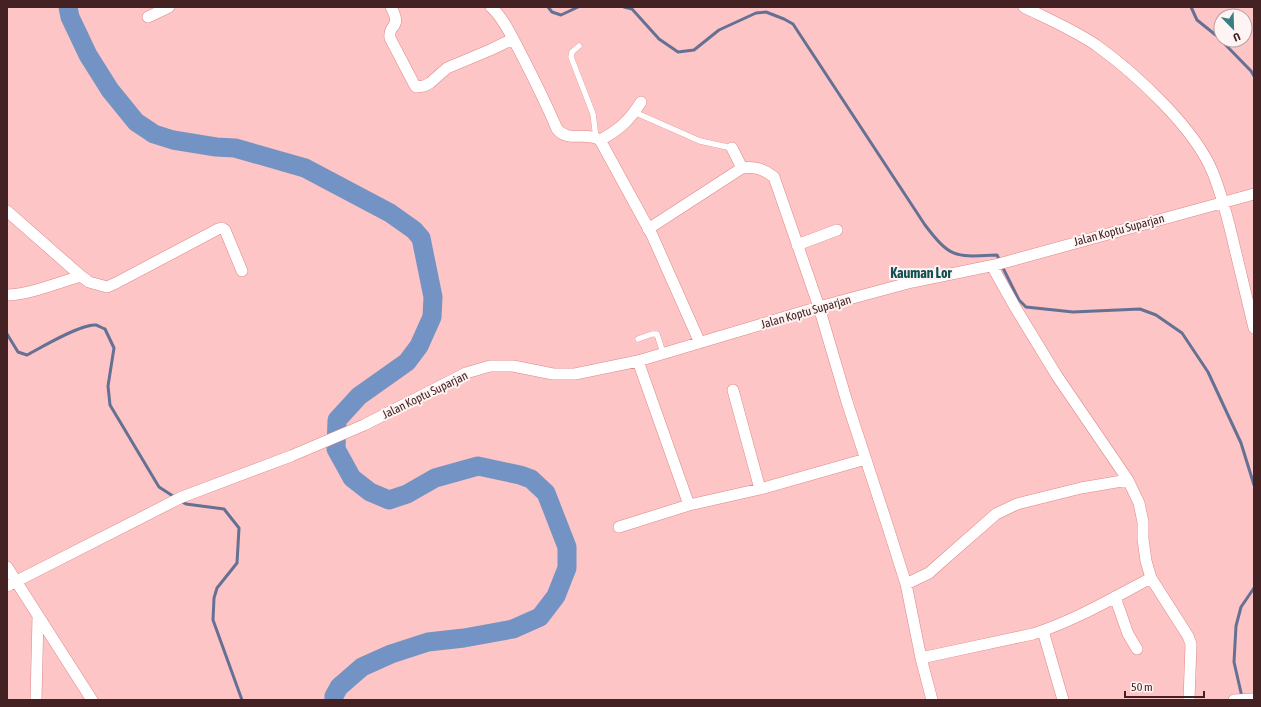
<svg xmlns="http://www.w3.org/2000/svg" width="1261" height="707" font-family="'Asap Condensed',sans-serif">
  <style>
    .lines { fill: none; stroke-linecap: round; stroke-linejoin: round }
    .stream { stroke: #657194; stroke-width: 3 }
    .river { stroke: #7393c5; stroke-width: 19 }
    .service-casing { stroke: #df8789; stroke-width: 6 }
    .minor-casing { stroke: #df8789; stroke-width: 12 }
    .service { stroke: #fff; stroke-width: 5.5 }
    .minor { stroke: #fff; stroke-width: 11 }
    .labels { text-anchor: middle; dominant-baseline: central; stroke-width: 4; stroke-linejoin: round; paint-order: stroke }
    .street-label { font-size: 12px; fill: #442122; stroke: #fef4f3 }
    .quarter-label { font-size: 14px; font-weight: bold; fill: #125052; stroke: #fef4f3 }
  </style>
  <rect width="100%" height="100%" fill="#fdc5c5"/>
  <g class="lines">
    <!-- stream -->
    <path class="stream" d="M548,7L552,12L561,15L578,7
      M624,7L632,9L659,39L678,52L694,50L719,30L756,13L766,12L784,19L793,24L925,225C951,259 955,257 997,255L1000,261
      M1191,7L1197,20L1217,36L1251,71L1254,76
      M1002,266L1019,300L1026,307L1073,312L1140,309L1156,315L1182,333L1208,372L1241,443L1254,485
      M7,334L18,352L27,355C40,348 82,323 96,325C99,326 102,328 105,329L114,348L108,386L110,405L159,487L176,498
      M180,501L186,504L224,509L239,528L237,563L217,588L214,598L213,620L242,700
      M1242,697L1234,662L1236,626L1241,607L1254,588"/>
    <!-- river -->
    <path class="river" d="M68,7L70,17L88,55L110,90L136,122L154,134L173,140L216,147L235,148L305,168L390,213L414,230L421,238L433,297L432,317L419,346L407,362L359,396L337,420L336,449L352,478L370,492L389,500L407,494L435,478L478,466L520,475L531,479L546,493L567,547V568L556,596L540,617L513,629L464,638L428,642L391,654L362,667L339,687L334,696V700"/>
    <defs>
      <path id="service" d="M579,46L572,52L571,57L593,114L596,138
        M634,112L700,141L732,148
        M638,339L652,334H657L663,353"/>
      <path id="minor" d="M391,7C403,30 388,22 390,38L414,84L416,87L424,86L430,83L447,68L490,50L513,39
        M491,7C502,16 511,35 518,48C532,75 545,101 557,129C568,143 586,131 600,140L652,235L700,343
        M1024,7C1048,19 1074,30 1096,45C1136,74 1195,128 1213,173C1223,198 1229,223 1235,249C1241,275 1248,302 1254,328
        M148,17L169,7
        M600,140C619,130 629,121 641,102
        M732,148L742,168
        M7,211L81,276
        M648,229L742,168C755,166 763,169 774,177L819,307L847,402L887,524L906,584L921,658
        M797,245L837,230
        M992,266L1015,307L1057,376L1128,480L1139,503L1143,522V539L1146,561L1151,578L1188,636L1191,644L1189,700
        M7,295C28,295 60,282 81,276L89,282L107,287L116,283L218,229L222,228L225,230L242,271
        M638,361L689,505L760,489L866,459
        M733,390L760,489
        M619,527L689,505
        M7,567L92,700
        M906,584L929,573L939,564L996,514L1017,504L1081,488L1128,480
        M7,586L182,497L291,456L364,425L466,373L490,366H513L553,374H575L638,361L819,307L912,282L995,265L1254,194
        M1115,597L1128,634L1137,649
        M1043,631L1063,700
        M36,700L38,617
        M932,700L921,658L1033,634C1074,621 1113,598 1151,578
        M1234,700L1254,699"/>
    </defs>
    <!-- service casing -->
    <use href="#service" class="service-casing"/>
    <!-- minor casing -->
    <use href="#minor" class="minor-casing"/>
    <!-- service -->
    <use href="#service" class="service"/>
    <!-- minor -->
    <use href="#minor" class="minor"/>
  </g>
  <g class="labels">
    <!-- street labels -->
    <g class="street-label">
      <text transform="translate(1119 230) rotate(-15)">Jalan Koptu Suparjan</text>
      <text transform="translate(806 312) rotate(-16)">Jalan Koptu Suparjan</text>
      <text transform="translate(425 395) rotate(-26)">Jalan Koptu Suparjan</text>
    </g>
    <!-- quarter labels -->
    <g class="quarter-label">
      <text x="921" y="273">Kauman Lor</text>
    </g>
  </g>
  <!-- border -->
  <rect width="1261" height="707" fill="none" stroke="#442122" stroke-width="16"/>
  <!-- north arrow -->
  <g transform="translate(1233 28) rotate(157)"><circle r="19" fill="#fef4f3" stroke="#b4a09f"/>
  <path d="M0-3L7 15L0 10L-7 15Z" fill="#377f82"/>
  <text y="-6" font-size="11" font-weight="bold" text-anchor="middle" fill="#442122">U</text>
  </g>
  <!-- scale -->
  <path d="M1125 691v6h79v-6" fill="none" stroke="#442122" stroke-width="2"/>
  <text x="1131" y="691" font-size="12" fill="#442122" stroke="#fef4f3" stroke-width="3" paint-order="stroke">50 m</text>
</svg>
